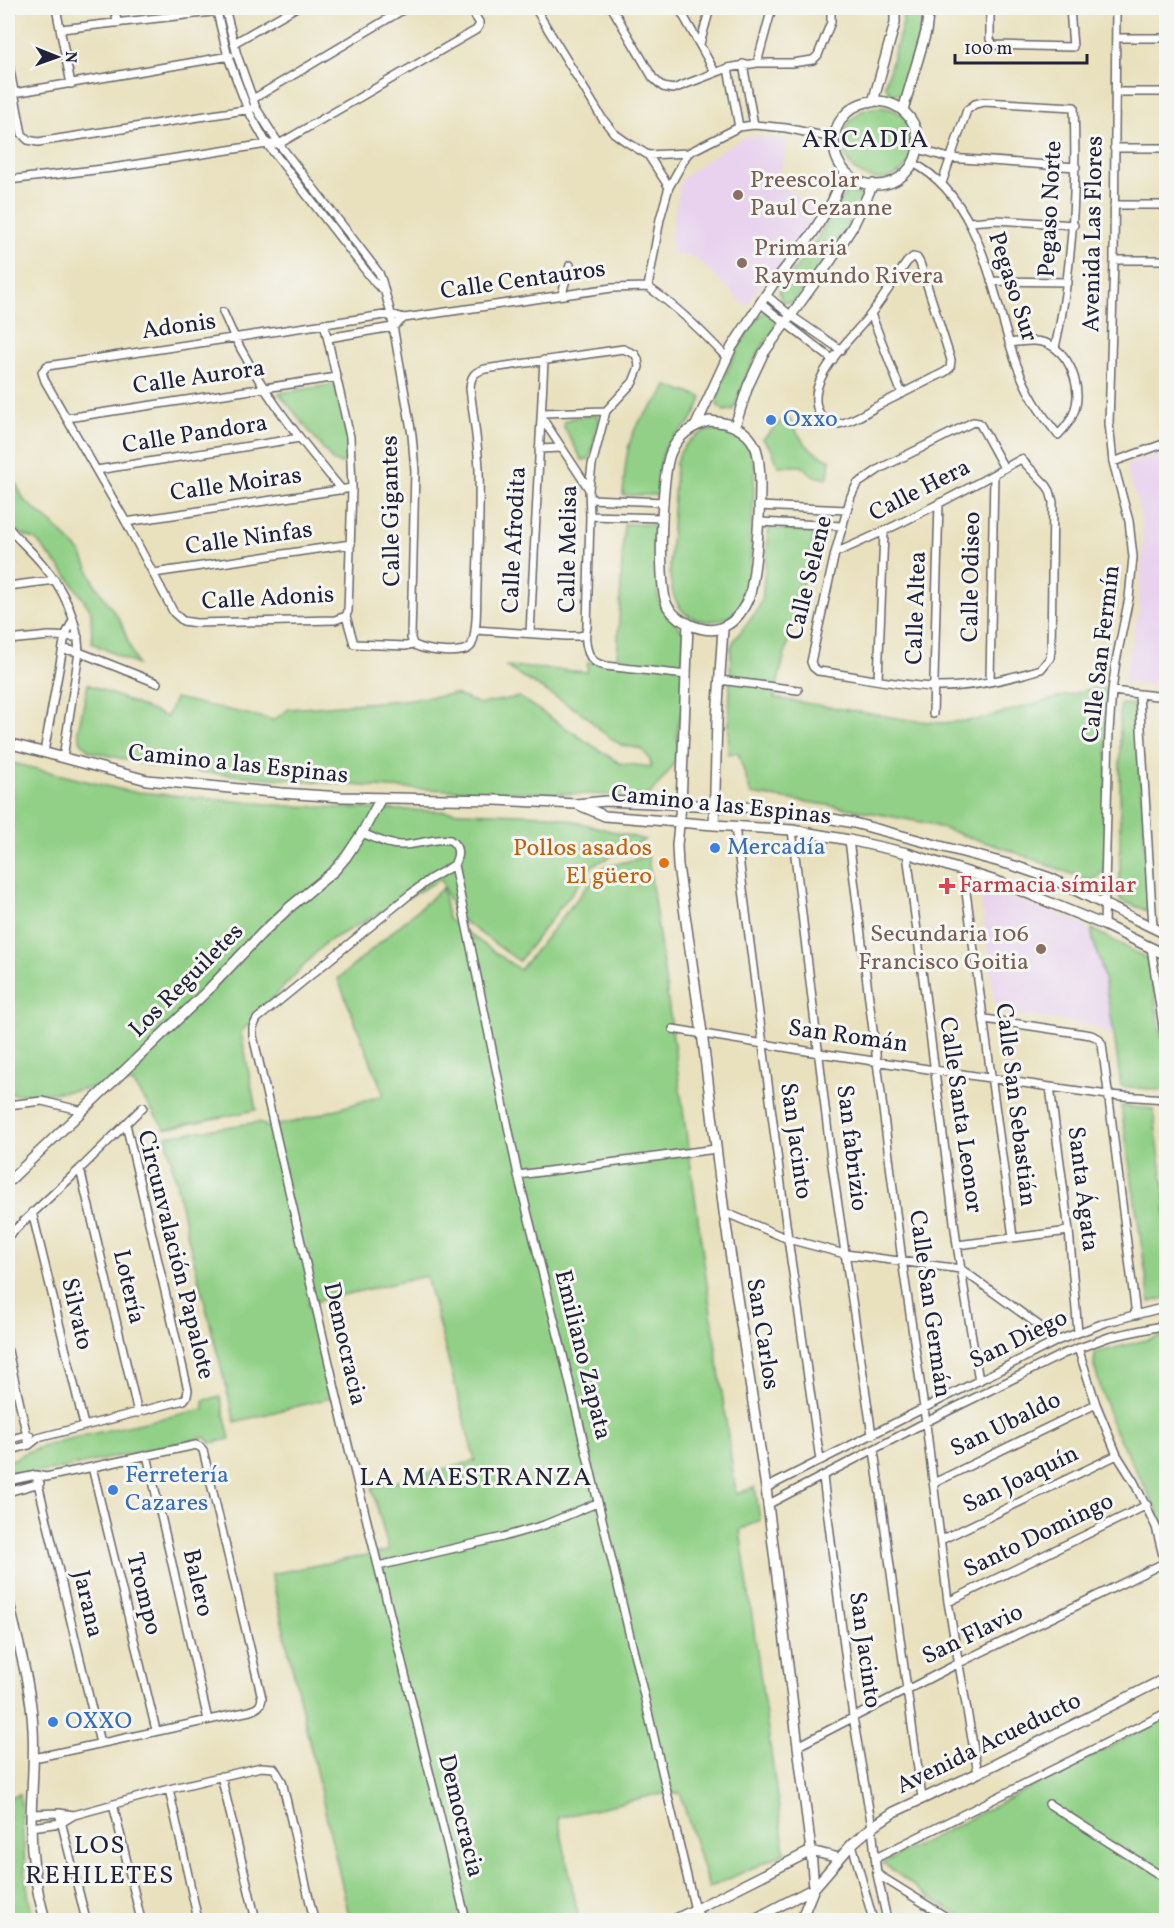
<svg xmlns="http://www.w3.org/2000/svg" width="1174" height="1928" font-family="Vollkorn,serif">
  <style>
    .built { fill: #e8d2ee }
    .green { fill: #91d086; stroke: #5a7960; stroke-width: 1.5 }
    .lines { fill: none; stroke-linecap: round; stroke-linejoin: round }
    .street-casing { stroke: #686569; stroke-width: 10 }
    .secondary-casing { stroke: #686569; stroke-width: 12 }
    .street { stroke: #fff; stroke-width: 7 }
    .secondary { stroke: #fff; stroke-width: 9 }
    .education-dot { fill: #8d6e63; stroke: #f6f6f2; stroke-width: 2 }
    .shop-dot { fill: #3f7fe0; stroke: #f6f6f2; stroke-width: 2 }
    .food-dot { fill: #e8710a; stroke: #f6f6f2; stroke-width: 2 }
    .health-dot { fill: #e0444e; stroke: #f6f6f2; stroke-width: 2 }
    .labels { text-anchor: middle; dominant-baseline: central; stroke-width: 6; stroke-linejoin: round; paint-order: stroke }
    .education-label { font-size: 24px; fill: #785e54; stroke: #f6f6f2; text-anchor: start }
    .street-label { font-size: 24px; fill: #22223b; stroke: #f6f6f2 }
    .shop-label { font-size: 24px; fill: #366cbe; stroke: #f6f6f2; text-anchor: start }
    .food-label { font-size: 24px; fill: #c56008; stroke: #f6f6f2; text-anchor: end }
    .health-label { font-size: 24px; fill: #be3a42; stroke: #f6f6f2; text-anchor: start }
    .neighbourhood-label { font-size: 26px; letter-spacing: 1.5px; fill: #22223b; stroke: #f6f6f2 }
  </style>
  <rect width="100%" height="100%" fill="#f6f6f2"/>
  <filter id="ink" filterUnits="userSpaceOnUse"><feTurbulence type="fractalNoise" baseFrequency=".0167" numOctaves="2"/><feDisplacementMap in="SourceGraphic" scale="12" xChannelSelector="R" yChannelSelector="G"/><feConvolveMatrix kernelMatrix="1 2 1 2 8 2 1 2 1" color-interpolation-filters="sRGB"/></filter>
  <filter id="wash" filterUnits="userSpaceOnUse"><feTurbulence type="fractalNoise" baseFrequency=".008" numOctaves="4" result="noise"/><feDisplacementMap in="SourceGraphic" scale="24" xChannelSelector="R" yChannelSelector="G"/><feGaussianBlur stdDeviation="1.35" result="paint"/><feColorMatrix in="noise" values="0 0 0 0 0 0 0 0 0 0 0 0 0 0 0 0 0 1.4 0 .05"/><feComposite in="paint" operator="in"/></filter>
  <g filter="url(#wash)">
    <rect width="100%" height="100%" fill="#e9e1be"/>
    <!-- built -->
    <path class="built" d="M754,136L787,140L778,185L819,207L798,243L778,268L766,276L752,297V301L746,306L696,258L672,254L671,231L681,181L689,173L720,151L743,138Z
      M1166,451V687L1123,683L1139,609L1143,543L1140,513L1126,466Z
      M979,886L1078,922L1089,931L1101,962L1114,1036L1098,1028L1064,1021L998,1013L995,1007Z"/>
    <!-- green -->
    <path class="green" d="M903,8H922L923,25L902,93L891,95L885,85L903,23Z
      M843 143a36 36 0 1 1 72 0a36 36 0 1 1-72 0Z
      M849,192L858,194L861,196V207L826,260L794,301L791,303L782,301L779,293L781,287L807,254L845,194Z
      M765,312L776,317C779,325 773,331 768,338C753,359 743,382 735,406L732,410L724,411L717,405C716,386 749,322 765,312Z
      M337,384L347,435L348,460L341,464L332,460L279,393Z
      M667,386L702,397C699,407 696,415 689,423C681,431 671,437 666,447C659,460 659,480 660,495H623C625,472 625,448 636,427C644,411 660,403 667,386Z
      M594,415L598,416L599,420L590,457L589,459L582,460L564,427V422L573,418Z
      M787,416C797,433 808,454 830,459L828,478L813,476L802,466H778L772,450L763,439Z
      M711,430C736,430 748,440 755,464L749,590C741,607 732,620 712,621C660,622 670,562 672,529C673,507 675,485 676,463C681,445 693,435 711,430Z
      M8,466L24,500L54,525L81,553L96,586L120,620L137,665L92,643L91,611L69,578L36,540L8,528Z
      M624,524L659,525L658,596L662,608L684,633L683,712C674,724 680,739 677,753C674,769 658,784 648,796L388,788L166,769L90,751L81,742L78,731L88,684L167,717L175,698L274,720L289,709L403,700L454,694L480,704L519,697L619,763L651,767L650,760L642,749L621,745L601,731L585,715L505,666L587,672L588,662L617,661Z
      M769,528L815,533L774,698L909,720L941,723L976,720L1094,688L1109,689L1107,706L1106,842L1104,872L1095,879L1090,881L1006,849L926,823L841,807L751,794L738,753L728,754L731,648L734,640L756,612L762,600Z
      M1120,704L1135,705L1150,912L1120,900Z
      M8,762L127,791L289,806L550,815L645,840L593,865L519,961L455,915L441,879L325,943L241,1032L256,1110L165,1129L133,1083L43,1094H8Z
      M648,856L736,1494L755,1487L760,1520L740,1530L785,1853L709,1888L680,1793L654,1795L558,1818L579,1920H350L271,1574L389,1551L372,1488L475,1461L426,1276L308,1303L330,1398L235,1422L188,1237L166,1136L259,1122L267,1127L294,1122L384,1095L338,979L443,888L448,919L520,970L602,868Z
      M1092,929L1148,959L1166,1062V1091L1121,1086C1116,1046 1110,1005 1101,965C1099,953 1091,942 1092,929Z
      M1121,1106L1153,1109L1166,1202V1298L1150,1302Z
      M1166,1335V1537L1155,1506L1113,1427L1094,1366L1095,1353Z
      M220,1397L230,1439L211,1443L206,1437L55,1470L8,1476V1460L15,1459L24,1453L60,1441L204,1409V1400Z
      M1166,1718V1920H966L923,1893L883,1863Z
      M20,1794C25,1837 22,1879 34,1920H8V1797Z"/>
  </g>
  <g filter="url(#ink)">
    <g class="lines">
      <defs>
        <path id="street" d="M56,8L71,84
          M115,8L117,23
          M216,8L228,57L248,110L267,144L376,284L384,290
          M225,8L237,55L256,108L279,144L353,239L379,273L382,281L391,314L412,435L415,471L411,638L413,644C422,651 468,657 472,644C478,628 476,602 477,585C478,547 480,508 479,470C478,443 473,415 470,388C471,376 474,372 485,369L623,349L635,354L638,359L639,367L633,382L606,411L592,465L589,489L590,516L587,627C584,637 586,658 597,663C600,665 603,665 606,666L687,675
          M535,8L602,118L614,133L625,141L648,155L688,153
          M612,8L653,78L663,87L673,89L728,68L757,63H792L813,60L818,55L831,22V8
          M679,8L715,72
          M990,8V39L993,45L1073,47L1070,8
          M61,29L221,11
          M1116,38H1166
          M234,43L295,8
          M700,44L710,8
          M8,60L22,134L28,140L38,142L251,109
          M757,63L772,8
          M743,64L754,125
          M728,68L739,127
          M1116,92H1166
          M14,93L230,56
          M253,99L406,8
          M1114,148H1166
          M918,149L949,158L1076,167
          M648,155L669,187
          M913,163C983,199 992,297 1016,363C1027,393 1039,411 1058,435C1064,429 1071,421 1074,412C1082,392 1073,361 1055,348C1042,338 1024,341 1009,343
          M8,180L112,168L267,144H279L476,30L479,26V22L470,8
          M942,183L967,110L975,104L984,102L1074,107C1077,189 1073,268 1055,348
          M1114,205H1166
          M969,222L996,220L1074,225
          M913,257L917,258L920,263L951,360L950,368L945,372C923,383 901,394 879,405C867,412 852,422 838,424C829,426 824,422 820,414C801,382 852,338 870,315C883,298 895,279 907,262Z
          M1114,260H1166
          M991,281L1068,282
          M648,287L660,219L669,187L688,153L739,127L754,125L786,128L833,138
          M648,287C677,307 702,331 726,357
          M562,294L570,265
          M766,295L790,315L841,350
          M760,303L833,360
          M223,312C251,378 296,435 342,490
          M871,314L902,394
          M324,323L350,437L352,488L348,611L346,616L335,620L196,623L183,621L174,613L126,522L45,381L42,372L47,366L391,314L404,318L612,288L648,287
          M328,338L393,327L404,318
          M542,413L606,411
          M67,418L337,377
          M542,418L589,489
          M539,449L561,448
          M1113,462L1166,443
          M97,470L300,438
          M590,499L664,502
          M758,506L847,510
          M590,516L663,518
          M126,522L352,488
          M758,522L843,526
          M8,527C18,540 32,551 43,565C63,588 78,621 79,652L63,758
          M835,553C899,526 960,493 1021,459L1047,486L1050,491L1053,502L1051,651L1050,658L1041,669C1009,679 967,688 933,687C895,685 856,676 818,671L813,667L811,662L835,553L851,496L857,484L881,468L973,422L979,423L981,426L1004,468
          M154,573L351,544
          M8,586L55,580
          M346,616L354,644L406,646L413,644
          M475,630L566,636H580L585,634
          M530,633L544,360
          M8,640L49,636L78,637
          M63,649L79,652L157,683
          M878,679L884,533
          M719,680L798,690
          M990,681L994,475
          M1112,691L1166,697
          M1139,695L1153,927
          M933,714L939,503
          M44,752L65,636L73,620
          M735,827L788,1239L820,1460
          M792,830L831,1158L872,1435
          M362,833C375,838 389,846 403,845C419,845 435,837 450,840C460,847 459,855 454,865
          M849,840L902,1260L924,1408L948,1602L978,1773
          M907,853L957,1245L979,1381
          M454,865L430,879L409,895L257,1019L253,1027V1036L349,1449L466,1920
          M454,865L518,1175L564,1359L695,1910L703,1920
          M963,870L1013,1237
          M1104,925L1109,731L1112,691L1116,661L1129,598L1133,557L1129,521L1113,462L1109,423L1114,260L1116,8
          M1151,947L1166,1047
          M985,1019L1091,1035L1098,1038L1102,1044L1136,1315
          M673,1029L819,1053L1050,1087L1108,1095L1166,1099
          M1050,1087L1069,1231L1078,1332
          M8,1105L42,1101L83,1111
          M80,1169L138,1413
          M518,1175L716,1149
          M32,1212L84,1425
          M724,1212L788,1239L845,1254L961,1269L1059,1340
          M8,1236L80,1169L143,1107
          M957,1245L1069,1231
          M1078,1348L1096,1404L1117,1455L1134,1482L1156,1527L1166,1568
          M8,1351L29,1445
          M8,1440L26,1435L30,1436
          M874,1450L922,1798
          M8,1451L29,1445L38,1438L184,1400L187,1396L188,1390L126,1124
          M147,1455L208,1720
          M92,1467L156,1730
          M36,1475L100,1743
          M823,1477L853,1717L872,1827L877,1874L887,1920
          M8,1481L36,1475L46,1477L196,1445L200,1447L203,1450L262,1698C261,1706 258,1708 250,1711L34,1758
          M934,1483L1096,1404
          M766,1488L1059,1340L1107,1322L1166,1307
          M8,1492L40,1483
          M767,1505L926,1422L1063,1354L1109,1337L1166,1325
          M941,1540L1117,1455
          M378,1566L503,1537L544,1525L597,1503
          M948,1602L1147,1505
          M1164,1680L1166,1644
          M798,1746L957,1664L1166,1562
          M221,1776L256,1920
          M169,1789L198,1920
          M113,1804L141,1920
          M1049,1804L1166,1879
          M59,1813L86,1920
          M31,1814L59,1813L74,1815
          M31,1827L61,1823L74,1815L169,1789L261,1767L274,1768L282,1781L314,1920
          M852,1844L873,1920
          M876,1858L1166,1713
          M877,1874L951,1920"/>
        <path id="secondary" d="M834 143a42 42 0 1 1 84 0a42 42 0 1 1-84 0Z
          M873,102L895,23V8
          M903,110L926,32L929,8
          M709,421C727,422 746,428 755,446C766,470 756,566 750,594C745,607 738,620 725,626C708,636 678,623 668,607C657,589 661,472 671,452C678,435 692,426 709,421Z
          M696,425L732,347L773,284L812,234L832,202L845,173
          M735,426L748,386L763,354L831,260L853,226L873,184
          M688,623L681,805L677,845L678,866L702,1033L724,1212L766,1488L811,1851L814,1888L801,1920
          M8,743L147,780L281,793L342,797L495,800L576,804L606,801L763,808L795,812L854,823L1015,866L1050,878L1166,934
          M579,805L605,816L714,825L792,830L849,840L907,853L1005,884L1104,925L1166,955
          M714,825L717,720L723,628
          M8,1182L150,1046L207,991L262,933L290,907L334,871L346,857L362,833L381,798
          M8,1598C17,1640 31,1685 33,1729C35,1761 31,1793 31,1825C31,1858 36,1889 45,1920
          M674,1920L811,1851L839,1858
          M753,1920L814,1888L852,1844L872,1827L894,1812L978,1773L1166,1678"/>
      </defs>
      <!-- street casing -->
      <use href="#street" class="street-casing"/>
      <!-- secondary casing -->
      <use href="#secondary" class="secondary-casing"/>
      <!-- street -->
      <use href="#street" class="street"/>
      <!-- secondary -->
      <use href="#secondary" class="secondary"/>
    </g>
  </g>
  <!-- markers -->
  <g class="education-dot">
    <circle cx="738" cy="195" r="6"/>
    <circle cx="742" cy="263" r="6"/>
    <circle cx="1041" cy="949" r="6"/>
  </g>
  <g class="shop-dot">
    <circle cx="771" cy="420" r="6"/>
    <circle cx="715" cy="848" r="6"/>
    <circle cx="113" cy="1490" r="6"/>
    <circle cx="53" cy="1722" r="6"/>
  </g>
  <circle class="food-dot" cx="664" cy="863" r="6"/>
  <path class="health-dot" d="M944 877h6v6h6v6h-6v6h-6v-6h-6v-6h6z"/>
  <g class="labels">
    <!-- education labels -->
    <g class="education-label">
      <text x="750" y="181">Preescolar<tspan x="750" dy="28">Paul Cezanne</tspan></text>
      <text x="754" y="249">Primaria<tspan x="754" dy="28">Raymundo Rivera</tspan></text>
      <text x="1029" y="935" text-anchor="end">Secundaria 106<tspan x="1029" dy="28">Francisco Goitia</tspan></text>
    </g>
    <!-- street labels -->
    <g class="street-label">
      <text transform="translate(1051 209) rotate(-87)">Pegaso Norte</text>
      <text transform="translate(1094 234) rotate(-89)">Avenida Las Flores</text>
      <text transform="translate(523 281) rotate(-8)">Calle Centauros</text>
      <text transform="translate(1012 287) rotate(72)">Pegaso Sur</text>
      <text transform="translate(179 327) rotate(-8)">Adonis</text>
      <text transform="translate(199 378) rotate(-8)">Calle Aurora</text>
      <text transform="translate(195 435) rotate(-9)">Calle Pandora</text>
      <text transform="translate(236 485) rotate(-8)">Calle Moiras</text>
      <text transform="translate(920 491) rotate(-27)">Calle Hera</text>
      <text transform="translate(392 511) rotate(-91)">Calle Gigantes</text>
      <text transform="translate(249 539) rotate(-8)">Calle Ninfas</text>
      <text transform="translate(515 540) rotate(-87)">Calle Afrodita</text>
      <text transform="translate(569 549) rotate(-89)">Calle Melisa</text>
      <text transform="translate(972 577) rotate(-89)">Calle Odiseo</text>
      <text transform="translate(810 578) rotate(-76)">Calle Selene</text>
      <text transform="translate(268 599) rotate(-3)">Calle Adonis</text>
      <text transform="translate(917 608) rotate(-88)">Calle Altea</text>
      <text transform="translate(1102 654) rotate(-83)">Calle San Fermín</text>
      <text transform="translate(238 765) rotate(6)">Camino a las Espinas</text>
      <text transform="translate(721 806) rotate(6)">Camino a las Espinas</text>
      <text transform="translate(187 981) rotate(-45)">Los Reguiletes</text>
      <text transform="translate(848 1037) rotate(8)">San Román</text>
      <text transform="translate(1015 1105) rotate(83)">Calle San Sebastián</text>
      <text transform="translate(960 1115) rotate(82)">Calle Santa Leonor</text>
      <text transform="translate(795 1141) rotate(82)">San Jacinto</text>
      <text transform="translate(851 1148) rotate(83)">San fabrizio</text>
      <text transform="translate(1082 1189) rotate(83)">Santa Ágata</text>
      <text transform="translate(175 1255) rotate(76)">Circunvalación Papalote</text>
      <text transform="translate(128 1287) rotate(77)">Lotería</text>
      <text transform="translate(929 1304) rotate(82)">Calle San Germán</text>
      <text transform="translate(76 1314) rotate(77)">Silvato</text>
      <text transform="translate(762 1334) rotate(81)">San Carlos</text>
      <text transform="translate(1019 1340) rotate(-26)">San Diego</text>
      <text transform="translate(344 1344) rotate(77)">Democracia</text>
      <text transform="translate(582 1355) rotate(76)">Emiliano Zapata</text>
      <text transform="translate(1006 1425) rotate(-26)">San Ubaldo</text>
      <text transform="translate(1021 1480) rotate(-26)">San Joaquín</text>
      <text transform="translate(1039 1536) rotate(-26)">Santo Domingo</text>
      <text transform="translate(197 1583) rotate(77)">Balero</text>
      <text transform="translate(143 1594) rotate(76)">Trompo</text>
      <text transform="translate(87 1604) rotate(77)">Jarana</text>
      <text transform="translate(973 1635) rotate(-26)">San Flavio</text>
      <text transform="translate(864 1650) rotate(82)">San Jacinto</text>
      <text transform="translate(989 1744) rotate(-26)">Avenida Acueducto</text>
      <text transform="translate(460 1816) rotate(76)">Democracia</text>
    </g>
    <!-- shop labels -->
    <g class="shop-label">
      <text x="783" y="420">Oxxo</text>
      <text x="727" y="848">Mercadía</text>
      <text x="125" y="1476">Ferretería<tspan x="125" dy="28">Cazares</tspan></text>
      <text x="65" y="1722">OXXO</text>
    </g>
    <!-- food labels -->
    <g class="food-label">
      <text x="652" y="849">Pollos asados<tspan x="652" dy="28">El güero</tspan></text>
    </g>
    <!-- health labels -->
    <g class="health-label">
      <text x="959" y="886">Farmacia símilar</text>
    </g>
    <!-- neighbourhood labels -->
    <g class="neighbourhood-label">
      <text x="866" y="140">ARCADIA</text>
      <text x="476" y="1478">LA MAESTRANZA</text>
      <text x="100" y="1846">LOS<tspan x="100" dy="30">REHILETES</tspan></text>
    </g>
  </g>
  <!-- margin -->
  <rect width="1174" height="1928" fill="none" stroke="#f6f6f2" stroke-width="30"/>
  <!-- north arrow -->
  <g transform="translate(57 57) rotate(91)" stroke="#f6f6f2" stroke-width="4.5" paint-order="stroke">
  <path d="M0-4.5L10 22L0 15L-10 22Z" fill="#22223b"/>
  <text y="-9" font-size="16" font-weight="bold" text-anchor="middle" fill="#22223b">N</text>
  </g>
  <!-- scale -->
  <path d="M955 54v9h132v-9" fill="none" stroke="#22223b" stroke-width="3"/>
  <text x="964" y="54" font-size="18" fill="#22223b" stroke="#f6f6f2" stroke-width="4.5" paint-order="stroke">100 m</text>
</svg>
